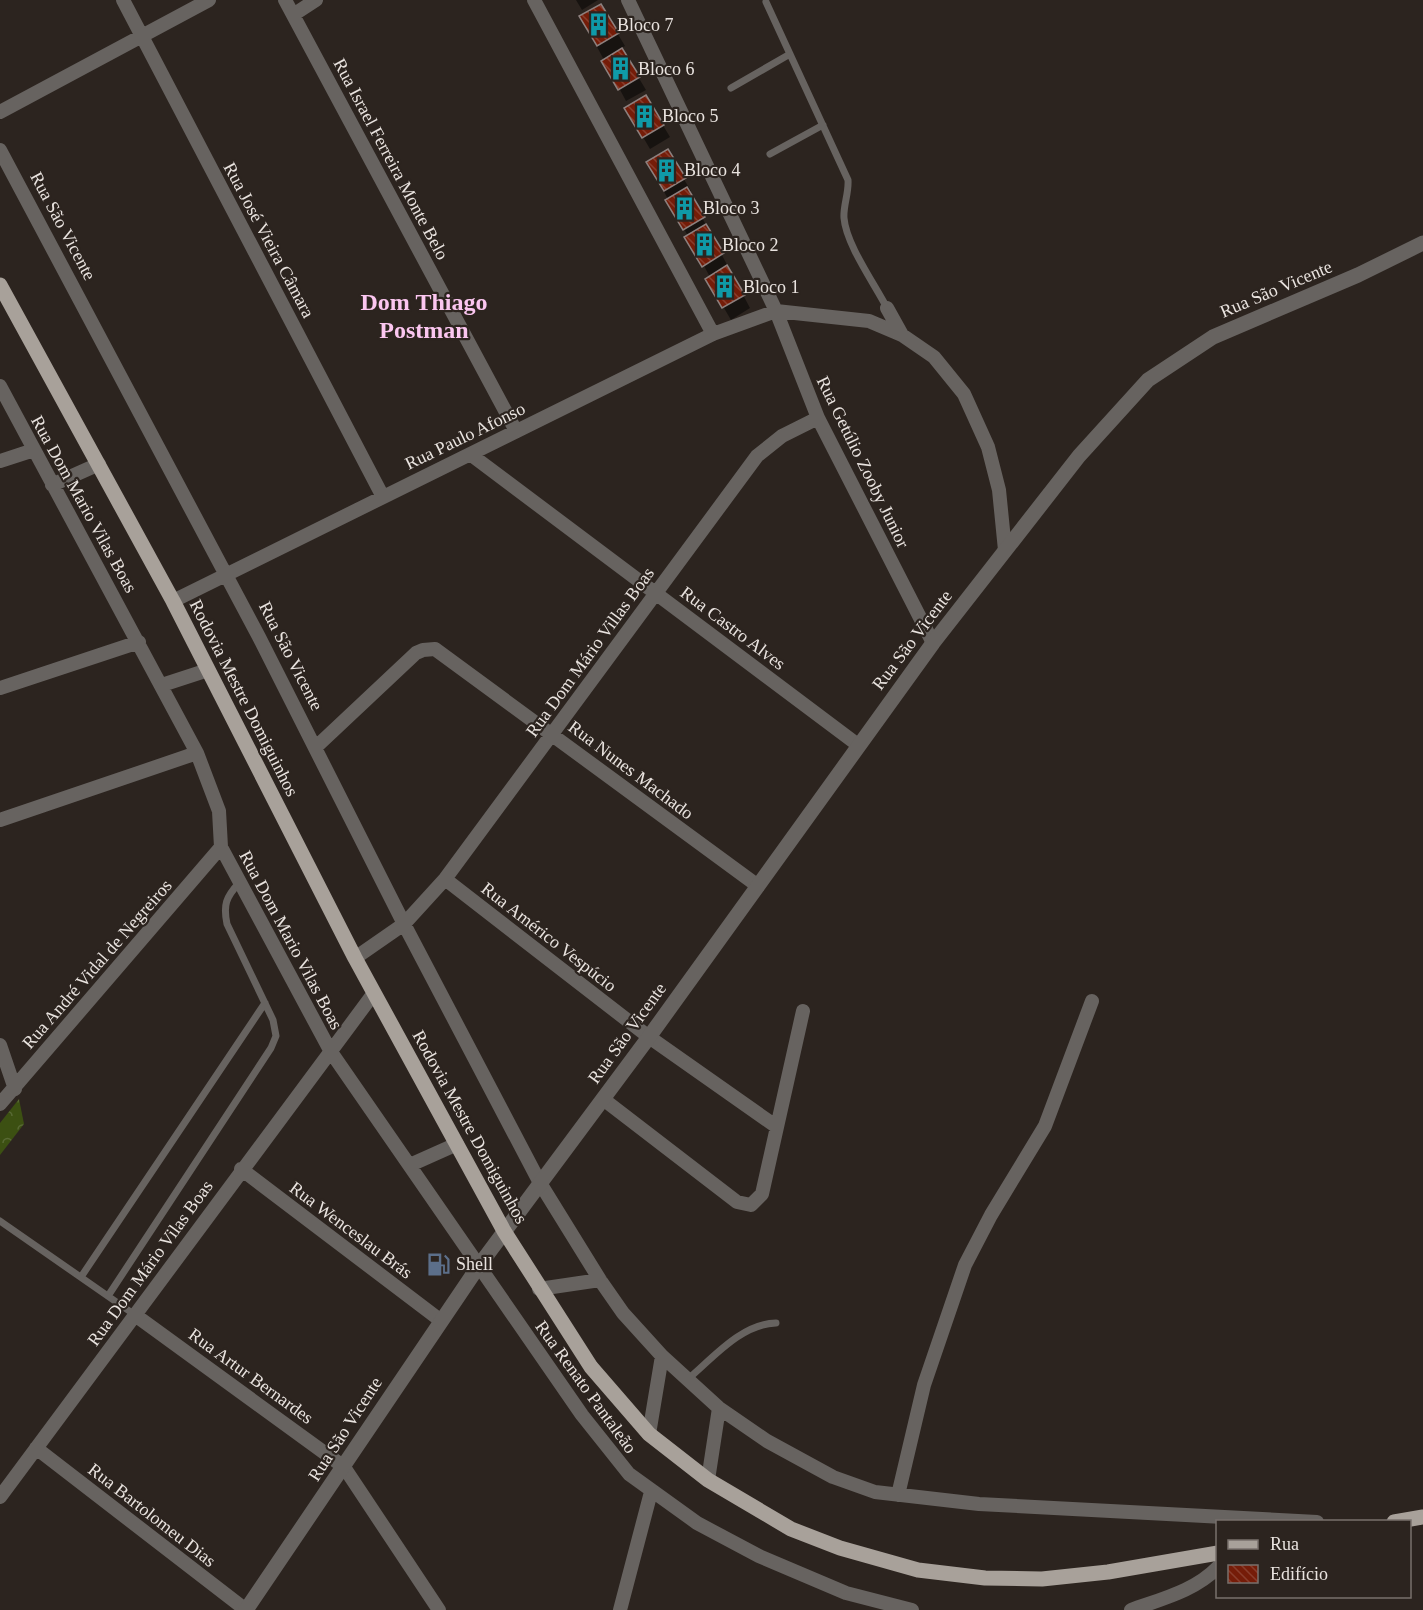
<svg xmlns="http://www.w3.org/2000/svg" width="1423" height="1610" font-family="Georgia,serif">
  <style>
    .park { fill: url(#park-crowns) }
    .shadow { fill: #0007 }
    .building { fill: url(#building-back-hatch); stroke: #8d807e; stroke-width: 1.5 }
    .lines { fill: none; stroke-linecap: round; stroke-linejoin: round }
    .service { stroke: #676360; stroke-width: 7 }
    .minor { stroke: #676360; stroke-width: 14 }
    .tertiary { stroke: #676360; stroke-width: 15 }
    .primary { stroke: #a8a19a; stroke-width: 15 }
    .labels { text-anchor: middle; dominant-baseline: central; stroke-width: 4.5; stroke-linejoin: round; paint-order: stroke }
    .poi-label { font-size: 18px; fill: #e9e3df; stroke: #2c241f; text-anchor: start }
    .street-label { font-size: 18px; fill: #e9e3df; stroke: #2c241f }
    .district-label { font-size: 24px; font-weight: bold; fill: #fbc6f0; stroke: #2c241f }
  </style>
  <defs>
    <pattern id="park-crowns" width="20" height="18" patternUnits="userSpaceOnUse" patternTransform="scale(1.5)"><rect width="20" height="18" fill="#3c5012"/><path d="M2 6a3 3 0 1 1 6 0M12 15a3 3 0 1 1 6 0" fill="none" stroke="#586934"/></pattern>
    <pattern id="building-back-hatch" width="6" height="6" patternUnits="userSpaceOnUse" patternTransform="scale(1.5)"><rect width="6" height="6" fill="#751c08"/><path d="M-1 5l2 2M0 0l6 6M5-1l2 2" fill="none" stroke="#893d2c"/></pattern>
  </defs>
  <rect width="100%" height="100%" fill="#2c241f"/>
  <!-- park -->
  <path class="park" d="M19,1099L24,1124L0,1155V1123Z"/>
  <!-- shadow -->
  <path class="shadow" d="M576,0H598L582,10Z
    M601,6L625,46L621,48L646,90L626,101L581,17Z
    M646,97L670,137L650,149L626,108Z
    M667,151L691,191L689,193L750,308L731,320L707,279L710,277L648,162Z"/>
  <!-- building -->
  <path class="building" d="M601,4L619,33L597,46L579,16Z
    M622,48L640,77L618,90L601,61Z
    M646,95L664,125L642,138L624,108Z
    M668,149L686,178L664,191L646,162Z
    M687,187L705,217L683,230L665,200Z
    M706,224L724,253L702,267L684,237Z
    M727,265L745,295L722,308L705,279Z"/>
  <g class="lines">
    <!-- service -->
    <path class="service" d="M766,2L848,180C849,193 843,206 844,218C846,244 874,283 887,308
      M731,88L790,54
      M770,154L823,125
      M0,1221L135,1315
      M81,1277L265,1003
      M108,1296L271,1048L276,1036L273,1020L227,924C223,905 226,897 239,883
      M688,1379C713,1358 741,1324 776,1323"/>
    <!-- minor -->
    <path class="minor" d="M123,0L383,497
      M285,0L516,431
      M534,0L713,334
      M628,0L776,311L818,418L933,643
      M293,15L316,0
      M0,112L209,0
      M0,150L259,637L404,924L540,1183L600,1280L623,1313L662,1356L719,1408L767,1441L833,1477L875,1492L979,1504L1317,1522
      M887,308L902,335
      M0,386L197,753L219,811L221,847L331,1052L582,1415L629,1474L697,1523L759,1556L846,1593L912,1610
      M470,454L858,745
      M0,461L34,450
      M52,485L99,464
      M173,601L713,334L776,311L869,321L902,335L934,357L964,394L988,447L999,490L1005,550
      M162,685L208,670
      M0,688L139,642
      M316,747L416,653L423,650L435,649L758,886
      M0,820L197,753
      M445,879L649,1037L777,1127
      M355,958L404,924L445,879L757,456L782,436L818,418
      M0,1045L15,1089
      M603,1099L737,1202L751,1205L762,1194L803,1011
      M0,1104L221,847
      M410,1165L457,1144
      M241,1169L440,1320
      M539,1289L600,1280
      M135,1315L344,1467L439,1610
      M649,1434L662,1356
      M36,1448L246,1610
      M708,1480L719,1408
      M898,1495L924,1385L965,1265L991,1215L1045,1126L1092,1001
      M0,1497L374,993
      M620,1610L651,1492
      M1131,1610C1161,1599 1195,1591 1218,1567"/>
    <!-- tertiary -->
    <path class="tertiary" d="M246,1610L478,1267L649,1037L933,643L1079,456L1148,380L1213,337L1358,275L1423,243"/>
    <!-- primary -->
    <path class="primary" d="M0,285L173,601L355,958L504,1231L591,1367L649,1434L708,1480L791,1529L840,1548L918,1570L985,1578L1042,1579L1108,1572L1218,1553
      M1394,1522L1423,1517"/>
  </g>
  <!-- icons -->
  <defs>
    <symbol id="building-bare" viewBox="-9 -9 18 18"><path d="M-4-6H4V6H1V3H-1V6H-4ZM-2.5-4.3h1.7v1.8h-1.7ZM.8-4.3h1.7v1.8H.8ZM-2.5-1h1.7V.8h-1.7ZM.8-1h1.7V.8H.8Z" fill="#0f9aa8" stroke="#2c241f" stroke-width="2.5" paint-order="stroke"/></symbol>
    <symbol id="fuel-bare" viewBox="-9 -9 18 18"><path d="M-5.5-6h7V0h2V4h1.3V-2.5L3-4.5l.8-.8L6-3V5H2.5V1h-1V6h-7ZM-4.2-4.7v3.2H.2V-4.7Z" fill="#5c6f8a" stroke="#2c241f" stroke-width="2.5" paint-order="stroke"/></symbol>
  </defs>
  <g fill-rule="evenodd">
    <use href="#building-bare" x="582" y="8" width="33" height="33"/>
    <use href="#building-bare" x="604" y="52" width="33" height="33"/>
    <use href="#building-bare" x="628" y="100" width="33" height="33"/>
    <use href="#building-bare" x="650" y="154" width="33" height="33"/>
    <use href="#building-bare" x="668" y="192" width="33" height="33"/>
    <use href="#building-bare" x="688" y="228" width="33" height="33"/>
    <use href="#building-bare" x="708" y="270" width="33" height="33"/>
    <use href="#fuel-bare" x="422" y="1248" width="33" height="33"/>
  </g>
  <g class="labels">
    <!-- poi labels -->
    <g class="poi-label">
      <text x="617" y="25">Bloco 7</text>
      <text x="638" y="69">Bloco 6</text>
      <text x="662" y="116">Bloco 5</text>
      <text x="684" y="170">Bloco 4</text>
      <text x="703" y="208">Bloco 3</text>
      <text x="722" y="245">Bloco 2</text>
      <text x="743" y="287">Bloco 1</text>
      <text x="456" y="1264">Shell</text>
    </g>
    <!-- street labels -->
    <g class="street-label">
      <text transform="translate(391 159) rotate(62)">Rua Israel Ferreira Monte Belo</text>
      <text transform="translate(63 226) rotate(62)">Rua São Vicente</text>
      <text transform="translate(269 240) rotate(62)">Rua José Vieira Câmara</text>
      <text transform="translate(1276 289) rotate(-23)">Rua São Vicente</text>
      <text transform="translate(465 436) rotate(-26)">Rua Paulo Afonso</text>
      <text transform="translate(863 462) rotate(64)">Rua Getúlio Zooby Junior</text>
      <text transform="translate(84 504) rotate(61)">Rua Dom Mario Vilas Boas</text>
      <text transform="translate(733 628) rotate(37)">Rua Castro Alves</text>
      <text transform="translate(912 640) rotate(-53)">Rua São Vicente</text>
      <text transform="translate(590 652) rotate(-54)">Rua Dom Mário Villas Boas</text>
      <text transform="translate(291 656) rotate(63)">Rua São Vicente</text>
      <text transform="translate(244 698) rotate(63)">Rodovia Mestre Domiguinhos</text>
      <text transform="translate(631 770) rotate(37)">Rua Nunes Machado</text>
      <text transform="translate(549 937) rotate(38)">Rua Américo Vespúcio</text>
      <text transform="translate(291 940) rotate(62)">Rua Dom Mario Vilas Boas</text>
      <text transform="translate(97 964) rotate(-49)">Rua André Vidal de Negreiros</text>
      <text transform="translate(627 1033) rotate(-54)">Rua São Vicente</text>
      <text transform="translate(470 1127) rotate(61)">Rodovia Mestre Domiguinhos</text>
      <text transform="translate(351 1230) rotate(37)">Rua Wenceslau Brás</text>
      <text transform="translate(150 1263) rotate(-54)">Rua Dom Mário Vilas Boas</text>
      <text transform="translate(251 1376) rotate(36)">Rua Artur Bernardes</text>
      <text transform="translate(586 1387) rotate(54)">Rua Renato Pantaleão</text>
      <text transform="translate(345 1429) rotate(-57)">Rua São Vicente</text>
      <text transform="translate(152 1515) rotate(38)">Rua Bartolomeu Dias</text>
    </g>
    <!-- district labels -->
    <g class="district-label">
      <text x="424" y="302">Dom Thiago<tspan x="424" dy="28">Postman</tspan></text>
    </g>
  </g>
  <!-- legend -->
  <rect x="1216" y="1520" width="195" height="78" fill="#2c241f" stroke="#78706c" stroke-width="1.5"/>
  <rect x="1228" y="1540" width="30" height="9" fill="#a8a19a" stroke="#78706c" stroke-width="1.5"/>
  <text x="1270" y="1550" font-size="18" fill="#e9e3df">Rua</text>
  <rect x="1228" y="1565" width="30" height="18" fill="url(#building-back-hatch)" stroke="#78706c" stroke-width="1.5"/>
  <text x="1270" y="1580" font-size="18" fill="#e9e3df">Edifício</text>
</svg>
